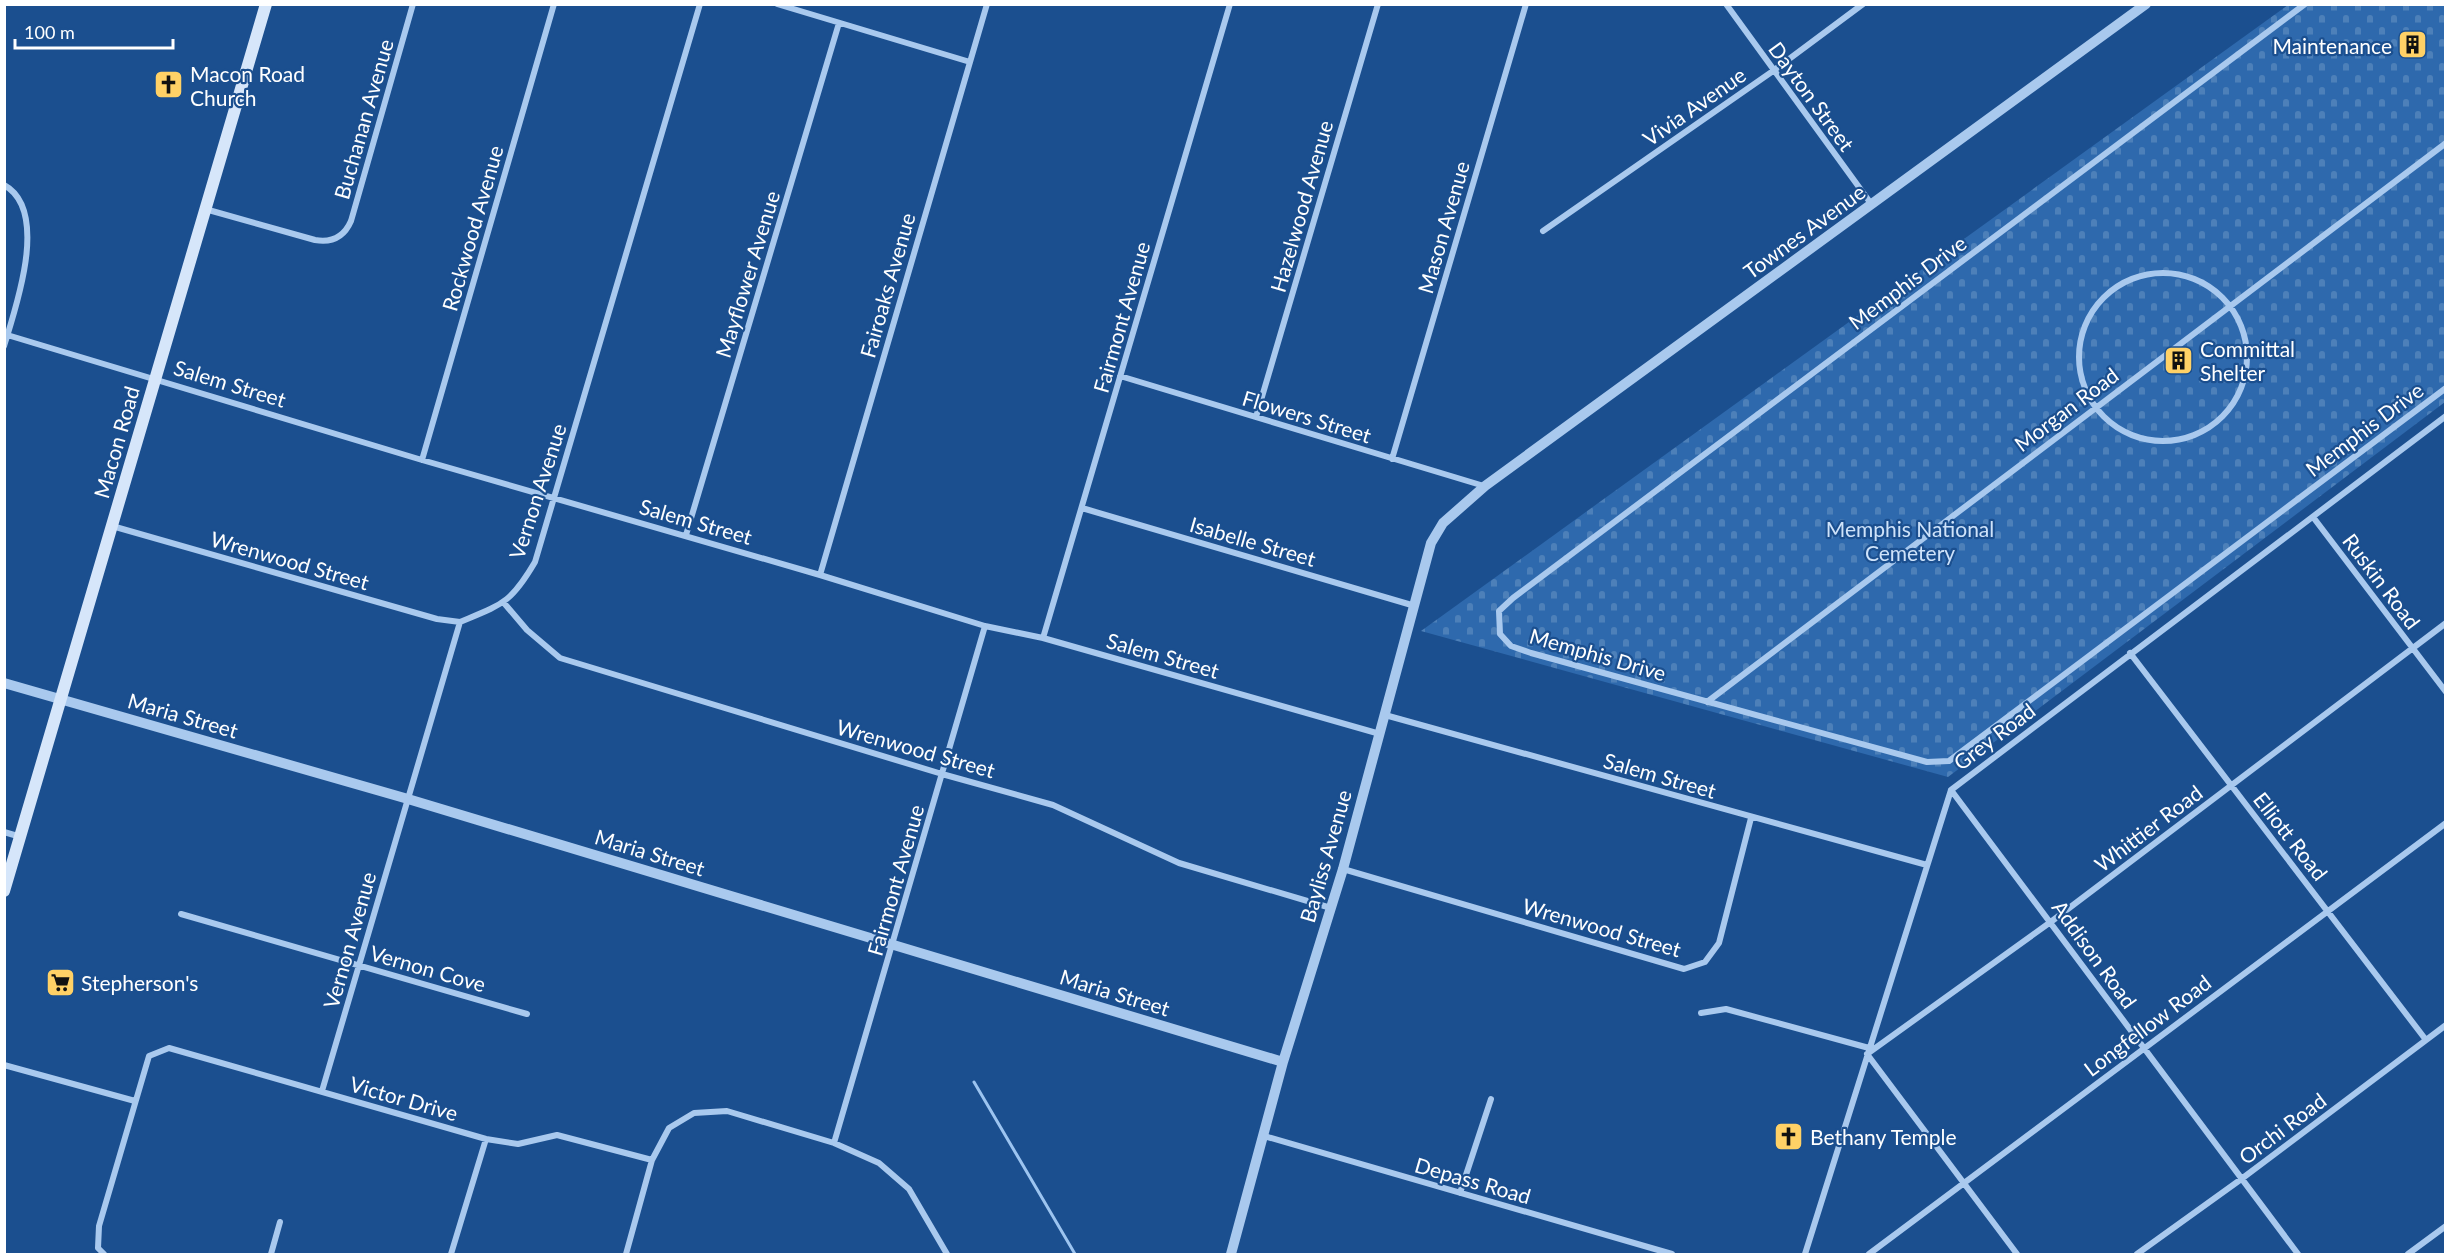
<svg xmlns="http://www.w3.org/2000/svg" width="2450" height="1259" font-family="Lato,sans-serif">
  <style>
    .cemetery { fill: url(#cemetery-stones) }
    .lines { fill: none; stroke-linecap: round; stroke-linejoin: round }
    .stream { stroke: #9cc4f0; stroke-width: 3 }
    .minor { stroke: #a9c9ee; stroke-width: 6 }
    .tertiary { stroke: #a9c9ee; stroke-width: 10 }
    .secondary { stroke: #d6e6fa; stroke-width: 12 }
    .labels { text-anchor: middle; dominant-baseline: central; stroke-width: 4.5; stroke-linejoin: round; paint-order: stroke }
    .poi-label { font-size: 21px; fill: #fff; stroke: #1b4f8f; text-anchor: start }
    .street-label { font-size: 21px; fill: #fff; stroke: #1b4f8f }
    .park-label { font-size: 21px; fill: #cfe3fa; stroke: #1b4f8f }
  </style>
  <defs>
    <pattern id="cemetery-stones" width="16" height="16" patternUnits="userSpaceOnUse" patternTransform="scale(1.5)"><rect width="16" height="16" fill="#2e69ad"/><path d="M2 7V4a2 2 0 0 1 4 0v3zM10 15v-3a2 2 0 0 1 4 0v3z" fill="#4d80b9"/></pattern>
  </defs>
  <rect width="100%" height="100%" fill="#1b4f8f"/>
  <!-- cemetery -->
  <path class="cemetery" d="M2288,5H2445V402L1948,777L1421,631Z"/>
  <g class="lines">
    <!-- stream -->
    <path class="stream" d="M974,1082L1075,1254"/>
    <!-- minor -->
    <path class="minor" d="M777,4L970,62
      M1726,4L1872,205
      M2305,4L1513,598L1499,611L1500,634L1511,646L1531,653L1927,762L1949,761L2446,388
      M4,185C50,210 16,307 4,346
      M205,209L315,240C332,243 344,237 351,221L413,4
      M1543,231L1773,71L1863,4
      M2079 357a84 84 0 1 1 168 0a84 84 0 1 1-168 0Z
      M4,334L422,460L820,575L985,626L1043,638L1380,734
      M1120,376L1484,486
      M1256,417L1378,4
      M1392,459L1526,4
      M422,460L554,4
      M1082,508L1415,606
      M2313,517L2446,692
      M112,526L437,619L460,622
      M686,535L839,23
      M820,575L987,4
      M504,603L527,630L560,658L942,774L1053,805L1179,863L1331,908
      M1043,638L1230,4
      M2130,653L2426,1040
      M1707,702L2446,143
      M1385,715L1927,865
      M1951,790L2298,1254
      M4,832L21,837
      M1343,869L1684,969L1705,962L1719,943L1751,818
      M181,914L527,1014
      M1701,1013L1726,1009L1869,1048
      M4,1065L135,1101
      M322,1091L460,622C503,604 511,603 535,562L700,4
      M1264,1136L1672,1254
      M834,1143L985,626
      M1460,1193L1491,1099
      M104,1254L98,1248L99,1226L149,1056L169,1048L486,1139L518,1144L557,1135L652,1160
      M271,1254L280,1222
      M451,1254L486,1139
      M626,1254L652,1160L669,1128L694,1113L727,1111L834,1143L879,1163L909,1189L947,1254
      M1805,1254L1951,790L2446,416
      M1869,1254L2446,823
      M2017,1254L1867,1054L2052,921L2446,623
      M2137,1254L2240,1180L2446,1025
      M2408,1254L2446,1226"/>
    <!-- tertiary -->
    <path class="tertiary" d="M4,683L408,799L1283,1062
      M1231,1254L1283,1062L1343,869L1431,543L1443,523L1485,486L2146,4"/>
    <!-- secondary -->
    <path class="secondary" d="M4,891L266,4"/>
  </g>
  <!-- icons -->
  <defs>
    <symbol id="building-square" viewBox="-11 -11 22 22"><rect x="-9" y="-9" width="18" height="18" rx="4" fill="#ffd166" stroke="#1b4f8f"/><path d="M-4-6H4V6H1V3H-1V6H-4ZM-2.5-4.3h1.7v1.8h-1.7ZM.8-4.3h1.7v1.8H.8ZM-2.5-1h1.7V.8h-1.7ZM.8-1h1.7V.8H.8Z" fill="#111"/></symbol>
    <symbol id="church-square" viewBox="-11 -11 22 22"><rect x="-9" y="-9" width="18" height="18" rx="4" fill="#ffd166" stroke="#1b4f8f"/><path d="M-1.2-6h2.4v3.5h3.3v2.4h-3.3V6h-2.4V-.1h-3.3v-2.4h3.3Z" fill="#111"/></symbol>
    <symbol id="supermarket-square" viewBox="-11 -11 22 22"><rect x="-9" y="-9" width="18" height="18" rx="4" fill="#ffd166" stroke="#1b4f8f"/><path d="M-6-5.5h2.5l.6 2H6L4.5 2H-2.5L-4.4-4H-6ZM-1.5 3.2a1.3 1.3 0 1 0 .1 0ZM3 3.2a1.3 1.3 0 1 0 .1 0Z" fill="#111"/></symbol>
  </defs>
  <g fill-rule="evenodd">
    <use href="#building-square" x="2396" y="28" width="33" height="33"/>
    <use href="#church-square" x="152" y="68" width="33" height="33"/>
    <use href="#building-square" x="2162" y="344" width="33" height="33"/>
    <use href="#supermarket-square" x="44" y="966" width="33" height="33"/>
    <use href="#church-square" x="1772" y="1120" width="33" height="33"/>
  </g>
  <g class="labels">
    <!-- poi labels -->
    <g class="poi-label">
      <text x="2392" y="45" text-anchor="end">Maintenance</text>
      <text x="190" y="73">Macon Road<tspan x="190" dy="24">Church</tspan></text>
      <text x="2200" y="348">Committal<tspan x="2200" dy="24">Shelter</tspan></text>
      <text x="81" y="982">Stepherson's</text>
      <text x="1810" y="1136">Bethany Temple</text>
    </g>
    <!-- street labels -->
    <g class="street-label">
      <text transform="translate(1812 96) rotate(54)">Dayton Street</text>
      <text transform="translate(1694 106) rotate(-35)">Vivia Avenue</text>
      <text transform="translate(363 119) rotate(-74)">Buchanan Avenue</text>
      <text transform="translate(1301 206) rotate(-74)">Hazelwood Avenue</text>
      <text transform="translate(1443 227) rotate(-74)">Mason Avenue</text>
      <text transform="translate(472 228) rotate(-74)">Rockwood Avenue</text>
      <text transform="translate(1804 231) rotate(-36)">Townes Avenue</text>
      <text transform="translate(747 274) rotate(-73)">Mayflower Avenue</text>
      <text transform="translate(1907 282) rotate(-37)">Memphis Drive</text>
      <text transform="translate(887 285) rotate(-74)">Fairoaks Avenue</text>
      <text transform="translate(1121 317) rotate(-74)">Fairmont Avenue</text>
      <text transform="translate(230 383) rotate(17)">Salem Street</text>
      <text transform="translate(2066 409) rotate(-37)">Morgan Road</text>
      <text transform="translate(1307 416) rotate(17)">Flowers Street</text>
      <text transform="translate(2364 429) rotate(-37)">Memphis Drive</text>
      <text transform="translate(116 442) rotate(-74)">Macon Road</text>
      <text transform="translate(537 491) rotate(-72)">Vernon Avenue</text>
      <text transform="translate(696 521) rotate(16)">Salem Street</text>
      <text transform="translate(1253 541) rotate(16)">Isabelle Street</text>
      <text transform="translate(290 560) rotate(16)">Wrenwood Street</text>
      <text transform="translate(2382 581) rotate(53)">Ruskin Road</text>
      <text transform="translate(1598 654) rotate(16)">Memphis Drive</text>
      <text transform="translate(1163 655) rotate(16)">Salem Street</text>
      <text transform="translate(183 715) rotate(16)">Maria Street</text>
      <text transform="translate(1994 736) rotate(-37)">Grey Road</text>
      <text transform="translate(916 748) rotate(16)">Wrenwood Street</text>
      <text transform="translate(1660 775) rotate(16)">Salem Street</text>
      <text transform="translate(2148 828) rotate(-37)">Whittier Road</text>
      <text transform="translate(2291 836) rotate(52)">Elliott Road</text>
      <text transform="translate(650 852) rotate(17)">Maria Street</text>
      <text transform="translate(1325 856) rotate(-74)">Bayliss Avenue</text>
      <text transform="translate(895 880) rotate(-74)">Fairmont Avenue</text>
      <text transform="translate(1602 927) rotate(16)">Wrenwood Street</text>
      <text transform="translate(349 940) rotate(-74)">Vernon Avenue</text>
      <text transform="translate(2095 954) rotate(54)">Addison Road</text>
      <text transform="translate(428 968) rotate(16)">Vernon Cove</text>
      <text transform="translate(1115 992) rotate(17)">Maria Street</text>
      <text transform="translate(2147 1025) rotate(-37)">Longfellow Road</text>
      <text transform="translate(404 1098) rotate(16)">Victor Drive</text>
      <text transform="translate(2282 1128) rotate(-37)">Orchi Road</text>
      <text transform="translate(1473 1180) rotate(16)">Depass Road</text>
    </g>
    <!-- park labels -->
    <g class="park-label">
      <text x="1910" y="528">Memphis National<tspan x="1910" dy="24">Cemetery</tspan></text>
    </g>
  </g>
  <!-- border -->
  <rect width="2450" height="1259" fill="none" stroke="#ffffff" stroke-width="12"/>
  <!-- scale -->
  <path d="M15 39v9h158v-9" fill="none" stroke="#ffffff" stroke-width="3"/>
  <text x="24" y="39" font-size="18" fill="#ffffff" stroke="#1b4f8f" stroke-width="4.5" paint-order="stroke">100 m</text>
</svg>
